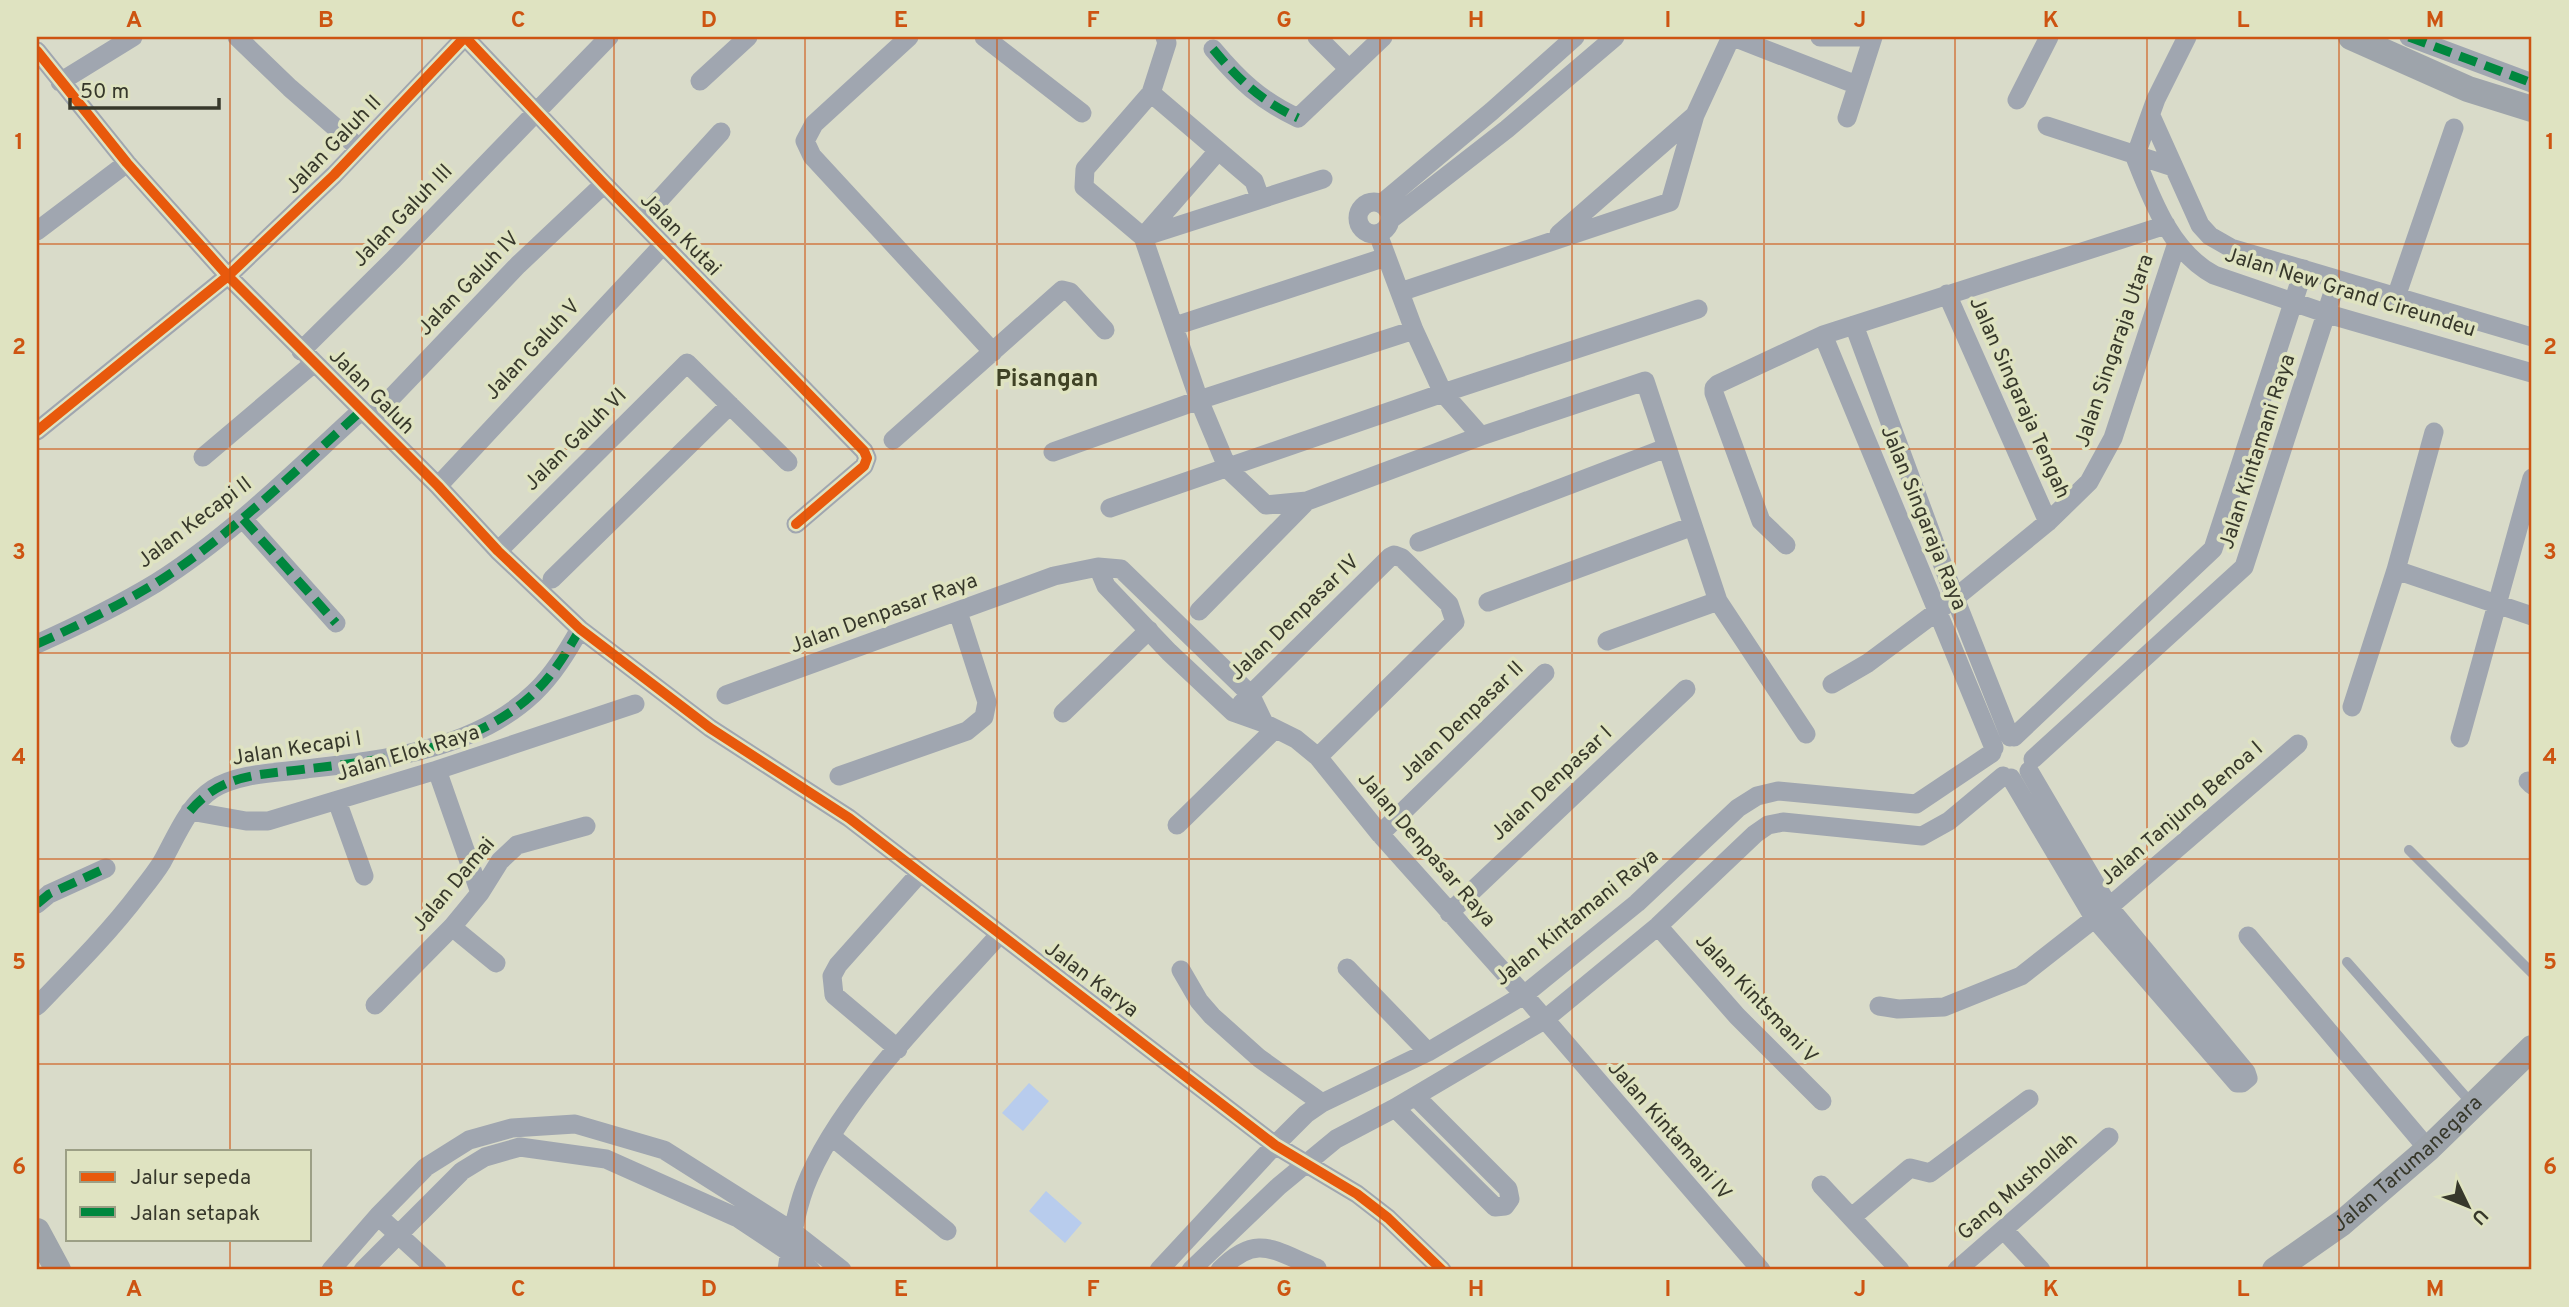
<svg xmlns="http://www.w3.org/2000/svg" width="2569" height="1307" font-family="Overpass,sans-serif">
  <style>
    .water { fill: #b8cced }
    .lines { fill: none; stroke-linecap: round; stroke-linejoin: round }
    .lane { stroke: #a0a6b0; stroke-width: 10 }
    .street { stroke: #a0a6b0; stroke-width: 19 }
    .secondary { stroke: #9ea4ab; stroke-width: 26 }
    .quiet { stroke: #00873e; stroke-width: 9; stroke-dasharray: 18 9; stroke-linecap: butt }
    .cycleway-casing { stroke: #dfe3c1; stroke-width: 15 }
    .cycleway { stroke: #e8590c; stroke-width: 10 }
    .grid { fill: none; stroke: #cd5411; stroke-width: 2; stroke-opacity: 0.55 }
    .labels { text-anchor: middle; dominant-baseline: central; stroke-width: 7; stroke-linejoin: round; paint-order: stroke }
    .street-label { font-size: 21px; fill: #37382b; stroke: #dfe3c1 }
    .quarter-label { font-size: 24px; font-weight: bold; fill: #3f4225; stroke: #dfe3c1 }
    .neatline { fill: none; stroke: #cd5411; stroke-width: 2.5 }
    .grid-label { font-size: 23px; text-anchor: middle; font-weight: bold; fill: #cd5411 }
  </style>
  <rect width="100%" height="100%" fill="#d9dbc9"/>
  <!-- water -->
  <path class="water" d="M1029,1083L1049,1101L1023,1131L1002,1113Z
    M1046,1191L1082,1223L1065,1243L1029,1211Z"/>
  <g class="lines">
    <!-- lane -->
    <path class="lane" d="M2409,850L2532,973
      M2347,962L2473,1105"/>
    <!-- street -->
    <path class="street" d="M237,37L290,88L359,148
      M909,37L814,124L805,141L812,156L993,352
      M984,37L1082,113
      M1317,37L1349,69
      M1733,37L1857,85
      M1820,37H1873
      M2409,37L2532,83
      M1213,49C1239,80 1261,101 1298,118L1383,37
      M37,51L127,163L228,276L438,486L498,551L580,629L710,728L849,818L1275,1145L1357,1194L1388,1218L1442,1270
      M700,81L748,37
      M60,82L133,37
      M1151,93L1167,43L1165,37
      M2017,100L2049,37
      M2151,116L2200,225L2210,236L2231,248L2532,337
      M1847,118L1873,37
      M2047,126L2173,167
      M1218,151L1143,237L1199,400L1228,469L1266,505L1307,501
      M2135,157C2152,200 2171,252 2214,275L2328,314L2532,373
      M2135,157L2156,99L2187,37
      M1260,198L1254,181L1151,93L1085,169L1084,187L1143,237L1323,179
      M1358 218a16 16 0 1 1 32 0a16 16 0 1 1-32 0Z
      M1381,204L1492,111L1575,37
      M1390,220L1507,129L1615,37
      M640,221L721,132
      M37,231L127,163
      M1378,234L1414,330L1443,393L1481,436
      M1559,234L1694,116
      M1400,292L1670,202L1695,115L1731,37
      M1947,294L2048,522
      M2396,297L2454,128
      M1854,325L1955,598L2010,737
      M1175,326L1386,257
      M1823,335L1994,748
      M301,351L393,260L609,37
      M371,419L518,265L604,184
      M37,431L228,276L334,175L465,37L604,184L864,451L867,458L864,466L796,524
      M893,440L1062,290L1070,292L1105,330
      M1053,452L1199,400L1414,330
      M203,457L314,363
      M438,486L663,245
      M1110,508L1443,393L1698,309
      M243,519L336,623
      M1419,542L1666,448
      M1786,545L1761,521L1714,393V388L1718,384L1823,335L2166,225
      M498,551L687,363L788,462
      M1098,567L1106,586L1169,652L1233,712L1264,723L1296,739L1318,757L1380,834L1524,995L1761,1270
      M2396,570L2532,616
      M552,579L730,405
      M1488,602L1693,526
      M1199,611L1307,501L1481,436L1645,381L1718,601L1806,734
      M1607,641L1718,601
      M37,644C77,626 118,606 156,583C232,535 296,470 362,410
      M1832,684L1868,663L1955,598L2048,522L2089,482L2113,438L2177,243
      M726,695L1054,576L1098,567L1121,569L1250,694L1264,723
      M1241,704L1390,557L1394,555L1402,558L1449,604L1455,622L1318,757
      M2352,707L2396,570L2434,432
      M1063,713L1149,630
      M2014,737L2213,549L2304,269
      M2460,738L2532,478
      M2033,759L2244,567L2337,280
      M437,770L480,893
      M839,776L967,731L984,717L987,702L958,612
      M2011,778L2094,918L2237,1083H2242L2248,1078L2246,1072L2109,907L2029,771
      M2528,781L2532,785
      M337,801L364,876
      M190,811L246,821H268L437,770L635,704
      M1177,825L1274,730
      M1380,834L1545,673
      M37,904L49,894L106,868
      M1449,913L1686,689
      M1658,926L1737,1016L1822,1101
      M452,927L496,963
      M2248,936L2428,1149
      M1347,968L1428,1052
      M1181,970L1199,1001L1212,1016L1259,1058L1322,1103
      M375,1005L452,927L480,893L500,861L517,845L586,826
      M37,1006C73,969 109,933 140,892C148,882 156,872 162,862C176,837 188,805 213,789C239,773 277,773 306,769C383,760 474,750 534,693C553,675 567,652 580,629
      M1879,1006L1898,1009L1944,1007L2021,976L2109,907L2298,744
      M898,1049L834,995L832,976L838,965L920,873
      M1395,1108L1495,1207L1505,1206L1510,1199L1508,1189L1415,1096
      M831,1136L947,1231
      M1821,1185L1900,1270
      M378,1216L437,1270
      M1852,1217L1910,1168L1930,1173L2029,1099
      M2004,1230L2041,1270
      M331,1270L378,1216L426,1167L469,1140L512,1128L575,1124L664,1150L792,1231L842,1270
      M363,1270L462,1171L485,1157L520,1147L606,1159L738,1218L789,1252L811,1270
      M787,1270C791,1242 795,1214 805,1187C838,1100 937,1005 999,935
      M1159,1270L1275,1145L1306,1114L1322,1103L1428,1052L1524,995L1637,903L1738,808L1757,796L1778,791L1916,804L1992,753
      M1191,1270L1279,1186L1336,1139L1395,1108L1544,1020L1658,926L1755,834L1768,825L1783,822L1922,836L1949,821L2003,776
      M1220,1270C1257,1232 1274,1251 1317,1268
      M1957,1270L2109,1137"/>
    <!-- secondary -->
    <g class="secondary">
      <path d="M2351,37L2468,89L2532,109"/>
      <path d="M37,1231L58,1270"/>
      <path id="s1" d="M2275,1270L2342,1223L2428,1149L2532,1048"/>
    </g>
    <!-- quiet -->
    <path class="quiet" d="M2409,37L2532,83
      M1213,49C1239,80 1261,101 1298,118
      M243,519L336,623
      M37,644C77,626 118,606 156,583C232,535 296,470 362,410
      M190,811C222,773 260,775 306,769C383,760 474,750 534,693C553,675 567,652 580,629
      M37,904L49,894L106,868"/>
    <defs>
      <path id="cycleway" d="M37,51L127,163L228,276L438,486L498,551L580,629L710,728L849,818L1275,1145L1357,1194L1388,1218L1442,1270
        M37,431L228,276L334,175L465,37L604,184L864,451L867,458L864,466L796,524"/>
    </defs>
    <!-- cycleway casing -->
    <use href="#cycleway" class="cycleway-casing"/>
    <!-- cycleway -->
    <use href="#cycleway" class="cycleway"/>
  </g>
  <!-- grid -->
  <path class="grid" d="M230,37V1151M422,37V1270M614,37V1270M805,37V1270M997,37V1270M1189,37V1270M1380,37V1270M1572,37V1270M1764,37V1270M1955,37V1270M2147,37V1270M2339,37V1270M37,244H2532M37,449H2532M37,653H2532M37,859H2532M37,1064H2532M230,1239V1270"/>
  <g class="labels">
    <!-- street labels -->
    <g class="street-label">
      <text transform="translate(334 145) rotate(-46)">Jalan Galuh II</text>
      <text transform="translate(403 216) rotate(-46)">Jalan Galuh III</text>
      <text transform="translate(680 235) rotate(46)">Jalan Kutai</text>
      <text transform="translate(469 284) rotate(-46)">Jalan Galuh IV</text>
      <text transform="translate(2350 293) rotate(17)">Jalan New Grand Cireundeu</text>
      <text transform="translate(533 350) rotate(-47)">Jalan Galuh V</text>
      <text transform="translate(2115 351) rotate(-71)">Jalan Singaraja Utara</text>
      <text transform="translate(371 392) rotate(45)">Jalan Galuh</text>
      <text transform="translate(2019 398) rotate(66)">Jalan Singaraja Tengah</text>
      <text transform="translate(576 440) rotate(-45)">Jalan Galuh VI</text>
      <text transform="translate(2258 452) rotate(-72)">Jalan Kintamani Raya</text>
      <text transform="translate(1923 518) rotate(68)">Jalan Singaraja Raya</text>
      <text transform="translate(195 523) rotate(-37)">Jalan Kecapi II</text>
      <text transform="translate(884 614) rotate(-20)">Jalan Denpasar Raya</text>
      <text transform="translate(1295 618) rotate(-44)">Jalan Denpasar IV</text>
      <text transform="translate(1462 722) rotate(-44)">Jalan Denpasar II</text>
      <text transform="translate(297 749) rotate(-9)">Jalan Kecapi I</text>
      <text transform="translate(408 754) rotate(-17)">Jalan Elok Raya</text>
      <text transform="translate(1552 784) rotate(-43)">Jalan Denpasar I</text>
      <text transform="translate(2182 814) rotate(-41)">Jalan Tanjung Benoa I</text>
      <text transform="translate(1426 850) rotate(49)">Jalan Denpasar Raya</text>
      <text transform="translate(454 885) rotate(-50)">Jalan Damai</text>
      <text transform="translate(1577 918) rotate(-39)">Jalan Kintamani Raya</text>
      <text transform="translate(1091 980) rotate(37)">Jalan Karya</text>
      <text transform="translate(1756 999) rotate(47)">Jalan Kintsmani V</text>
      <text transform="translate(1669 1131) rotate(49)">Jalan Kintamani IV</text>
      <text stroke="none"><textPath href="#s1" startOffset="170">Jalan Tarumanegara</textPath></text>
      <text transform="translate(2018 1187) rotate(-41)">Gang Mushollah</text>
    </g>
    <!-- quarter labels -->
    <g class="quarter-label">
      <text x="1047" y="380">Pisangan</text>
    </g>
  </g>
  <!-- border -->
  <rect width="2569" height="1307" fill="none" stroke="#dfe3c1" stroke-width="77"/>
  <!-- legend -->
  <rect x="66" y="1150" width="245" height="91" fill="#dfe3c1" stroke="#9c9f85" stroke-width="2"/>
  <rect x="80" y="1172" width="35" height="10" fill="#e8590c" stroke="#9c9f85" stroke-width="2"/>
  <text x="130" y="1184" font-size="21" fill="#37382b">Jalur sepeda</text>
  <rect x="80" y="1207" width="35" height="10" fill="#00873e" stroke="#9c9f85" stroke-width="2"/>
  <text x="130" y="1220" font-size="21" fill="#37382b">Jalan setapak</text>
  <!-- north arrow -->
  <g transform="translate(2468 1206) rotate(133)" stroke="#dfe3c1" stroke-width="5" paint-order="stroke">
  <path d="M0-5L12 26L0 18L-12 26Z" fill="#37382b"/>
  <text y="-10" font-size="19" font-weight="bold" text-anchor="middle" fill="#37382b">U</text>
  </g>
  <!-- scale -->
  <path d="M70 98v10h149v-10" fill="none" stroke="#37382b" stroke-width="3.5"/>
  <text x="80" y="98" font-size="21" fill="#37382b" stroke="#dfe3c1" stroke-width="5" paint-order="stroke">50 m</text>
  <rect x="38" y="38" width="2492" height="1230" class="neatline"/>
  <g class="grid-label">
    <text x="134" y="27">A</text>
    <text x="326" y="27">B</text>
    <text x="518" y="27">C</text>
    <text x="709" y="27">D</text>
    <text x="901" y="27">E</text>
    <text x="1093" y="27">F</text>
    <text x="1284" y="27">G</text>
    <text x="1476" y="27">H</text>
    <text x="1668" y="27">I</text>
    <text x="1860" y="27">J</text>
    <text x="2051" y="27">K</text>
    <text x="2243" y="27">L</text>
    <text x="2435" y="27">M</text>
    <text x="19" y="149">1</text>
    <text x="2550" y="149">1</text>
    <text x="19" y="354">2</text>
    <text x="2550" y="354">2</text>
    <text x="19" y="559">3</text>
    <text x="2550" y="559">3</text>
    <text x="19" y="764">4</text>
    <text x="2550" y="764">4</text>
    <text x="19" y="969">5</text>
    <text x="2550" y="969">5</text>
    <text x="19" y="1174">6</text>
    <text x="2550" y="1174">6</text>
    <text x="134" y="1296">A</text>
    <text x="326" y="1296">B</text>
    <text x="518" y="1296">C</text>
    <text x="709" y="1296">D</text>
    <text x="901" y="1296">E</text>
    <text x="1093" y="1296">F</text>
    <text x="1284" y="1296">G</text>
    <text x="1476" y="1296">H</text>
    <text x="1668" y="1296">I</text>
    <text x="1860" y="1296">J</text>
    <text x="2051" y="1296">K</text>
    <text x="2243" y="1296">L</text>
    <text x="2435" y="1296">M</text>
  </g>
</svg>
